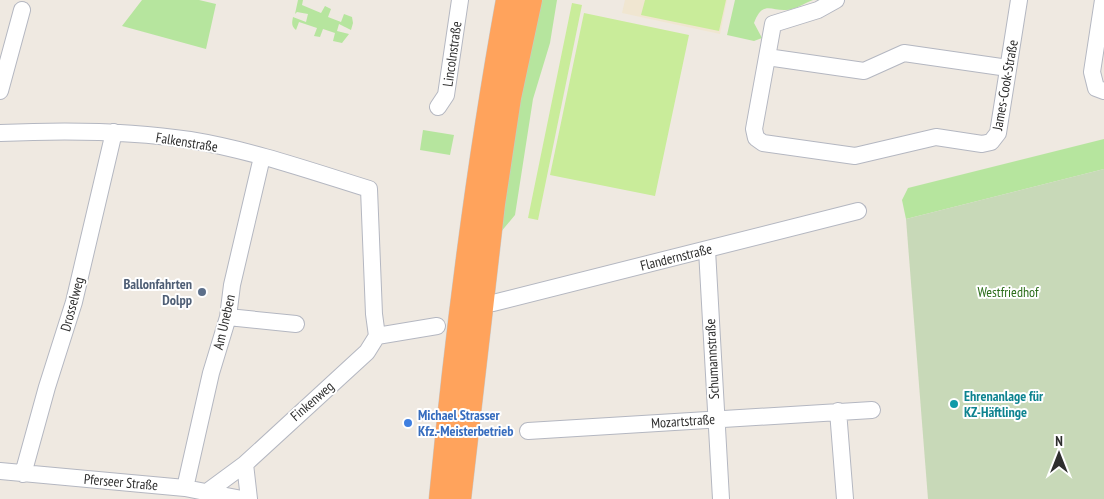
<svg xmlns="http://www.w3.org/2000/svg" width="1104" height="499" font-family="'PT Sans Narrow',sans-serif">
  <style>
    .education { fill: #f0e6d1 }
    .green { fill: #b6e59e }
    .cemetery { fill: #c8d9b8 }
    .pitch { fill: #c9ec9a }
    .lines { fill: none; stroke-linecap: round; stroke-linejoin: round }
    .minor-casing { stroke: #b4b7c1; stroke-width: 18 }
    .highway-casing { stroke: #c9c9c9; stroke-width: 25 }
    .minor { stroke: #fff; stroke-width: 16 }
    .highway { stroke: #ffa35c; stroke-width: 24 }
    .service-dot { fill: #5c6f8a; stroke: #fff; stroke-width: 2 }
    .culture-dot { fill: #0f9aa8; stroke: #fff; stroke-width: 2 }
    .shop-dot { fill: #3f7fe0; stroke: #fff; stroke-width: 2 }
    .labels { text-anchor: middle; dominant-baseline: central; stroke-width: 4; stroke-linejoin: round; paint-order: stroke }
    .street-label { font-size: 14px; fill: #2e2e2e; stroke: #fff }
    .service-label { font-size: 14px; font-weight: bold; fill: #4e5e75; stroke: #fff; text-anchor: end }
    .park-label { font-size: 14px; fill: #2c6e1b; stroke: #fff }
    .culture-label { font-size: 14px; font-weight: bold; fill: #0d838f; stroke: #fff; text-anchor: start }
    .shop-label { font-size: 14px; font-weight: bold; fill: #366cbe; stroke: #fff; text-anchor: start }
  </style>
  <rect width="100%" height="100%" fill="#efe9e1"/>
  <!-- education -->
  <path class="education" d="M625,0H727L720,34L622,13Z"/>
  <!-- green -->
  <path class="green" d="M142,0H199L216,4L206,49L122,26Z
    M298,0H303L302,5L321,13L325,6L331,9L328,17L341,22L344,14L352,17L353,23L351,30L339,24L337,31L349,34L342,43L333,41L335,33L323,29L320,37L314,36L317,28L299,22L296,30C291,26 292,23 293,17L306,22L308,14L297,12L295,14Z
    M541,0H557L550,43L533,99L515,215L495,239L500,203Z
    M735,0H813C805,3 794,10 786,10C771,11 763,0 754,23L762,38L754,41L727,35Z
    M423,130L454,135L450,155L420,150Z
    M1104,139V169L906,219L902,200L908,188Z"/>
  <!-- cemetery -->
  <path class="cemetery" d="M1104,169V499H928L906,219Z"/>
  <!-- pitch -->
  <path class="pitch" d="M645,0H726L719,31L641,15Z
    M572,3L582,5L538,220L528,218Z
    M584,13L689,35L655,196L550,175Z"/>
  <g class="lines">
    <defs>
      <path id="minor" d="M836,0L818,10L773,24L754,129L756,138L763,143L855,156L936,137L982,144L991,142L998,133L1019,0
        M1103,0L1092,72L1096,88L1104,91
        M767,57L864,71L904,53L1008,68
        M0,91L22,10
        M438,107L446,95L460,0
        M0,133C63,130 127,130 190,140C251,150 311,171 369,189L374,314L377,336
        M707,250L721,499
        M493,303L858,211
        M228,317L296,324
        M838,411L845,499
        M528,431L872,410
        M245,464L249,499
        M0,471L185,488L242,499
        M23,474L47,387L74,302L114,132
        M185,488L211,373L228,317L232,285L262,157
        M207,492L245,464L367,352L377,336L437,326"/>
      <path id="highway" d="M441,499C457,332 478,165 508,0
        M459,499L493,204L509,98L530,0"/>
    </defs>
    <!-- minor casing -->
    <use href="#minor" class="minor-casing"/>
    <!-- highway casing -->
    <use href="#highway" class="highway-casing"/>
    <!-- minor -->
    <use href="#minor" class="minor"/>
    <!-- highway -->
    <use href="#highway" class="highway"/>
  </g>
  <!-- markers -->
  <circle class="service-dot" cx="202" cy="292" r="5"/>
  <circle class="culture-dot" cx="954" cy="404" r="5"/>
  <circle class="shop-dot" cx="408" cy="423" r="5"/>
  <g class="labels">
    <!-- street labels -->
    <g class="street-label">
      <text transform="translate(452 54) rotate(-82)">Lincolnstraße</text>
      <text transform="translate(1005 85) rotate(-80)">James-Cook-Straße</text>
      <text transform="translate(187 142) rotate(9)">Falkenstraße</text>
      <text transform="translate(676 257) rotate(-14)">Flandernstraße</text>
      <text transform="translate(72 304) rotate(-75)">Drosselweg</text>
      <text transform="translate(224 322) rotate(-77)">Am Uneben</text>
      <text transform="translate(712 359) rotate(-93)">Schumannstraße</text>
      <text transform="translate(312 401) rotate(-41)">Finkenweg</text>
      <text transform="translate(683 421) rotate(-4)">Mozartstraße</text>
      <text transform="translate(121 482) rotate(5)">Pferseer Straße</text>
    </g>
    <!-- service labels -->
    <g class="service-label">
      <text x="192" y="284">Ballonfahrten<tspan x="192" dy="16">Dolpp</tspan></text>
    </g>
    <!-- park labels -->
    <g class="park-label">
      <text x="1008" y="292">Westfriedhof</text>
    </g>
    <!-- culture labels -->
    <g class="culture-label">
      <text x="964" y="396">Ehrenanlage für<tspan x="964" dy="16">KZ-Häftlinge</tspan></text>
    </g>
    <!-- shop labels -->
    <g class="shop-label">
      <text x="418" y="415">Michael Strasser<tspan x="418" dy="16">Kfz.-Meisterbetrieb</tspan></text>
    </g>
  </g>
  <!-- north arrow -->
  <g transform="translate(1059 454)" stroke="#ffffff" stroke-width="4" paint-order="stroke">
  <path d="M0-4L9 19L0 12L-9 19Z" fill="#2e2e2e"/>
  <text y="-8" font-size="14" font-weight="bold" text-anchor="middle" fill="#2e2e2e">N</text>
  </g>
</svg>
